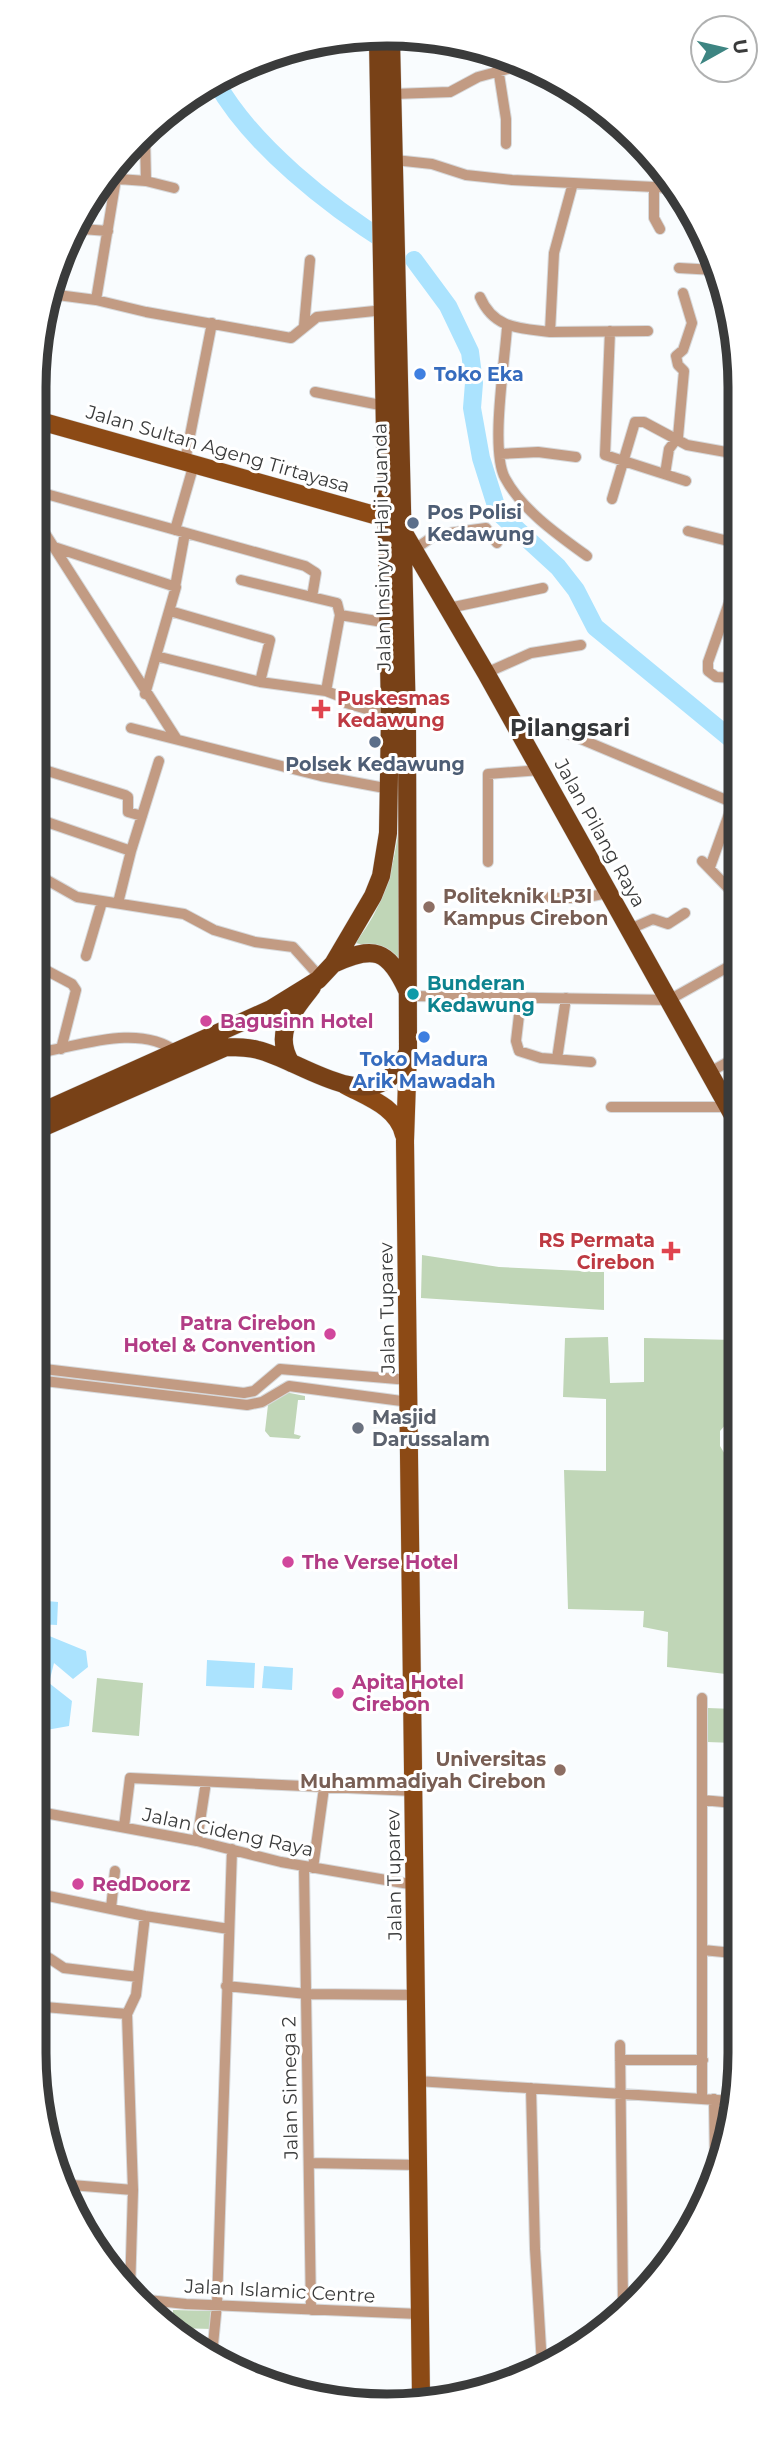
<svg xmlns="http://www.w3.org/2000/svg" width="773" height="2439" font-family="Montserrat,sans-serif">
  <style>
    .green { fill: #c0d6b7 }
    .water { fill: #abe3fe }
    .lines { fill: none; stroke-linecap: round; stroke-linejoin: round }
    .river { stroke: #abe3fe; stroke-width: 18 }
    .minor-casing { stroke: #d7d9db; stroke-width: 12 }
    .primary-casing { stroke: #d7d9db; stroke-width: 19 }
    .trunk-casing { stroke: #d7d9db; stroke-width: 19 }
    .minor { stroke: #c29b83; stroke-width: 10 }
    .primary { stroke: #8c4a15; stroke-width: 18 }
    .trunk { stroke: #784117; stroke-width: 18 }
    .shop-dot { fill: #3f7fe0; stroke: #fff; stroke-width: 2.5 }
    .service-dot { fill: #5c6f8a; stroke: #fff; stroke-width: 2.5 }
    .health-dot { fill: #e0444e; stroke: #fff; stroke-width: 2.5 }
    .education-dot { fill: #8d6e63; stroke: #fff; stroke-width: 2.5 }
    .culture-dot { fill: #0f9aa8; stroke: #fff; stroke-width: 2.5 }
    .hotel-dot { fill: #d1479c; stroke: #fff; stroke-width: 2.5 }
    .worship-dot { fill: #6b7280; stroke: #fff; stroke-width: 2.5 }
    .labels { text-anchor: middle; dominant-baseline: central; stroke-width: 6; stroke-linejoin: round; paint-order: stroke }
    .shop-label { font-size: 19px; font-weight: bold; fill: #366cbe; stroke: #fff; text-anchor: start }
    .street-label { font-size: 19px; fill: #3a3b3b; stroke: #fff }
    .service-label { font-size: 19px; font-weight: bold; fill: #4e5e75; stroke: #fff; text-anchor: start }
    .health-label { font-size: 19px; font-weight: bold; fill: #be3a42; stroke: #fff; text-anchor: start }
    .education-label { font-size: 19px; font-weight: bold; fill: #785e54; stroke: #fff; text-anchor: start }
    .culture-label { font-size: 19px; font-weight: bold; fill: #0d838f; stroke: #fff; text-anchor: start }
    .hotel-label { font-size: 19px; font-weight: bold; fill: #b23c85; stroke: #fff; text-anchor: start }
    .worship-label { font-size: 19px; font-weight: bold; fill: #5b616d; stroke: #fff; text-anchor: start }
    .quarter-label { font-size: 23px; font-weight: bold; fill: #353739; stroke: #fff }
    .rim { fill: none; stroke: #3a3b3b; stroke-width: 9 }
  </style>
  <rect width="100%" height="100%" fill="#f9fcfe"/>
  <!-- green -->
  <path class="green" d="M400,820L402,966L385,949L355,943C385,906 394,866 400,820Z
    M422,1255L499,1267L604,1272V1310L421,1298Z
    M608,1337L610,1383L644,1382V1338L735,1340L734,1415L720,1431V1446L729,1461L734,1462V1675L667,1667L668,1632L643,1627L644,1611L568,1609L564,1470L606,1471V1399L563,1397L565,1338Z
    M285,1392L305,1396V1400H298L294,1434L301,1436L299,1439L270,1437L265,1431L268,1405Z
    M97,1678L143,1683L139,1736L92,1732Z
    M708,1708L734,1709V1743L707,1742Z
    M173,2310L211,2311V2329L176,2328L173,2325Z"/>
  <!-- water -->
  <path class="water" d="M35,1600L58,1602L57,1625L35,1624Z
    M35,1633H42L86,1651L88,1667L73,1679L54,1663L49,1683L72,1701L69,1726L35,1732Z
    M207,1660L255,1663L254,1688L206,1686Z
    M264,1666L293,1668L292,1690L262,1688Z"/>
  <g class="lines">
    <!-- river -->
    <path class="river" d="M216,82C252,146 329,206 391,245
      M414,260L448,306L470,352L474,383L472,408L481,458L498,512L558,567L576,590L595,627L736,743"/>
    <defs>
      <path id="minor" d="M496,55L506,119V144
        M393,94L450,92L478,77L515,67
        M145,138L146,181
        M395,160L432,164L466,175L512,180L675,188
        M105,178L146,181L174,188
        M573,183L554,253L550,332L648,331
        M654,187V218L660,229
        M75,233L82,229L108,231
        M679,268L715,270
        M50,294L96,300L146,312L291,338L317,317L384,310
        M480,297C494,329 519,328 550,332
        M96,300L116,179
        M304,326L310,260
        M507,327C505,361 490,450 505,478C522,510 558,535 587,556
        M610,331L605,455L686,481
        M315,392L385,406
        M500,454L538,452L576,457
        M185,461L212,323
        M665,474L669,449L678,437L684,371L678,365L676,356L683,350L692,323L683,293
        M39,492L305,566L316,573L312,597
        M612,499L635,422H644L687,445L726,452
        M39,524L176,738
        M175,530L194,464
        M688,531L736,543
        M54,547L176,587L145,694
        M415,549L435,535L486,528L497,543
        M241,580L337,603L340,615L389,623
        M175,587L185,533
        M736,596L733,595L736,581
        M730,600L708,662V671L716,677L736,678
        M449,608L543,588
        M170,611L270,640L260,682
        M156,656L260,682L326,691L339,696L346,703L390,716
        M486,673L531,653L581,645
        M326,691L340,615
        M131,728L321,776L390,789
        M521,736L543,730L564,732L736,804
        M38,768L125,795L128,797V812L142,816
        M38,819L131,851L159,761
        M702,861L735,895
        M488,862V774L541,770
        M710,867L733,803
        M38,875L77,897L184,914L214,930L255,942L293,947L320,977
        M515,895C546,897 579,902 610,892
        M118,903L131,851
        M630,929L653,919L668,924L685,913
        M86,956L102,902
        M38,966L72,984L76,990L61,1049
        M410,996L669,1000L735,963
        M521,998L516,1041L519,1051L541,1058L591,1062
        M37,1053C80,1046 139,1023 177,1052
        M557,1059L566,998
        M710,1072L735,1058
        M611,1107H729
        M36,1368L244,1393L254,1391L280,1369L409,1380
        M36,1380L247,1405L262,1402L289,1386L409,1402
        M702,1698V2098
        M702,1800L734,1803
        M34,1811L197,1841L281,1862L415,1885
        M124,1827L130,1778L414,1791
        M197,1841L206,1782
        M304,1867L311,2310
        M313,1868L324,1788
        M34,1893L145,1916L229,1929
        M111,1908L115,1871
        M703,1950L733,1953
        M34,1957L49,1958L64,1968L138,1977
        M226,1986L307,1994L416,1995
        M33,2006L127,2014L133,2190L130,2292
        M127,2014L136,1995L145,1916
        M620,2045L623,2306
        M620,2060H703
        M417,2081L733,2101
        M531,2088L535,2249L542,2365
        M714,2099L715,2166
        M309,2163L418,2165
        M59,2184L133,2190
        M138,2299L186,2304L419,2314
        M212,2355L217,2304L232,1849"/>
      <path id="primary" d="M40,421L385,518
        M408,1052L405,1141L421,2398
        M345,1085C367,1097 398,1107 404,1135"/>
      <path id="trunk" d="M404,533L486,673L735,1119
        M333,964C374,945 388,949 407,990
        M291,1063C272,1032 294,1011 312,987
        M37,1114L271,1009L318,980L333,964L373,896L381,876L388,833L390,716L378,40
        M37,1130L226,1047C236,1047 248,1047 258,1050C293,1058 350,1102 385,1081C396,1075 402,1062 408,1052L407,720L391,40"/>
    </defs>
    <!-- minor casing -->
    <use href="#minor" class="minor-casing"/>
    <!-- primary casing -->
    <use href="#primary" class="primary-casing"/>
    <!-- trunk casing -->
    <use href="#trunk" class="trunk-casing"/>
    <!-- minor -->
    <use href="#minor" class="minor"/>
    <!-- primary -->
    <use href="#primary" class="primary"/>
    <!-- trunk -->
    <use href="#trunk" class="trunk"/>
  </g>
  <!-- markers -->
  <g class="shop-dot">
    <circle cx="420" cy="374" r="7"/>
    <circle cx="424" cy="1037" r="7"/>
  </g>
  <g class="service-dot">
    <circle cx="413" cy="523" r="7"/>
    <circle cx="375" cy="742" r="7"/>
  </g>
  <g class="health-dot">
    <path d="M317.5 698.5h7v7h7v7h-7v7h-7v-7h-7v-7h7z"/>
    <path d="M667.5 1240.5h7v7h7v7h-7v7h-7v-7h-7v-7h7z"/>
  </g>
  <g class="education-dot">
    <circle cx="429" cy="907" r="7"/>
    <circle cx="560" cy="1770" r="7"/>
  </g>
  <circle class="culture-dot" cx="413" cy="994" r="7"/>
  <g class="hotel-dot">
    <circle cx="206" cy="1021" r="7"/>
    <circle cx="330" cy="1334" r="7"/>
    <circle cx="288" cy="1562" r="7"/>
    <circle cx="338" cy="1693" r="7"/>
    <circle cx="78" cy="1884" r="7"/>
  </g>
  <circle class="worship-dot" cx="358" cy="1428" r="7"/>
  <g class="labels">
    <!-- shop labels -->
    <g class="shop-label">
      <text x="434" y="374">Toko Eka</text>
      <text x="424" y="1059" text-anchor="middle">Toko Madura<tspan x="424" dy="22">Arik Mawadah</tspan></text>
    </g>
    <!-- street labels -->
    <g class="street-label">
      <text transform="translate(218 449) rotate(16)">Jalan Sultan Ageng Tirtayasa</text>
      <text transform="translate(382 547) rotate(-91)">Jalan Insinyur Haji Juanda</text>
      <text transform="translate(600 833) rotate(61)">Jalan Pilang Raya</text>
      <text transform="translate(387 1308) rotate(-91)">Jalan Tuparev</text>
      <text transform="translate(228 1832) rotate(12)">Jalan Cideng Raya</text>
      <text transform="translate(394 1875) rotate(-91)">Jalan Tuparev</text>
      <text transform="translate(290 2088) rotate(-91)">Jalan Simega 2</text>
      <text transform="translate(280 2291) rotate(3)">Jalan Islamic Centre</text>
    </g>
    <!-- service labels -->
    <g class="service-label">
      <text x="427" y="512">Pos Polisi<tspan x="427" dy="22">Kedawung</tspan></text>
      <text x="375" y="764" text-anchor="middle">Polsek Kedawung</text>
    </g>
    <!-- health labels -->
    <g class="health-label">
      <text x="337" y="698">Puskesmas<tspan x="337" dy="22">Kedawung</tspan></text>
      <text x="655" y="1240" text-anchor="end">RS Permata<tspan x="655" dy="22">Cirebon</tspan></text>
    </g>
    <!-- education labels -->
    <g class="education-label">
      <text x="443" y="896">Politeknik LP3I<tspan x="443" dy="22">Kampus Cirebon</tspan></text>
      <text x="546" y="1759" text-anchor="end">Universitas<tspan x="546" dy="22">Muhammadiyah Cirebon</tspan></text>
    </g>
    <!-- culture labels -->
    <g class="culture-label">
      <text x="427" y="983">Bunderan<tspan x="427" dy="22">Kedawung</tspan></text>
    </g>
    <!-- hotel labels -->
    <g class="hotel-label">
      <text x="220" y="1021">Bagusinn Hotel</text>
      <text x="316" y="1323" text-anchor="end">Patra Cirebon<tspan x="316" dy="22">Hotel &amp; Convention</tspan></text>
      <text x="302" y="1562">The Verse Hotel</text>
      <text x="352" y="1682">Apita Hotel<tspan x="352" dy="22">Cirebon</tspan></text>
      <text x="92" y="1884">RedDoorz</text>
    </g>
    <!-- worship labels -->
    <g class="worship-label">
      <text x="372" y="1417">Masjid<tspan x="372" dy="22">Darussalam</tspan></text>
    </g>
    <!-- quarter labels -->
    <g class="quarter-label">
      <text x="570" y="728">Pilangsari</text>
    </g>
  </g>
  <!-- crop -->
  <path d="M0 0H773V2439H0ZM387 46H387A341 341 0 0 1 728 387V2053A341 341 0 0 1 387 2394H387A341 341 0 0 1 46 2053V387A341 341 0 0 1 387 46Z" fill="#fff" fill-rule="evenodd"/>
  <path class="rim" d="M387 46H387A341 341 0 0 1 728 387V2053A341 341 0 0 1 387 2394H387A341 341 0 0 1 46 2053V387A341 341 0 0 1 387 46Z"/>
  <!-- north arrow -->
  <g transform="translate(724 49) rotate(82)"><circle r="33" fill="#ffffff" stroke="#b0b1b1" stroke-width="2"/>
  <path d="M0-5L12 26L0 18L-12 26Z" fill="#3d8582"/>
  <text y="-10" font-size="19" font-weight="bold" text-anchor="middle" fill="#3a3b3b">U</text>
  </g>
</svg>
